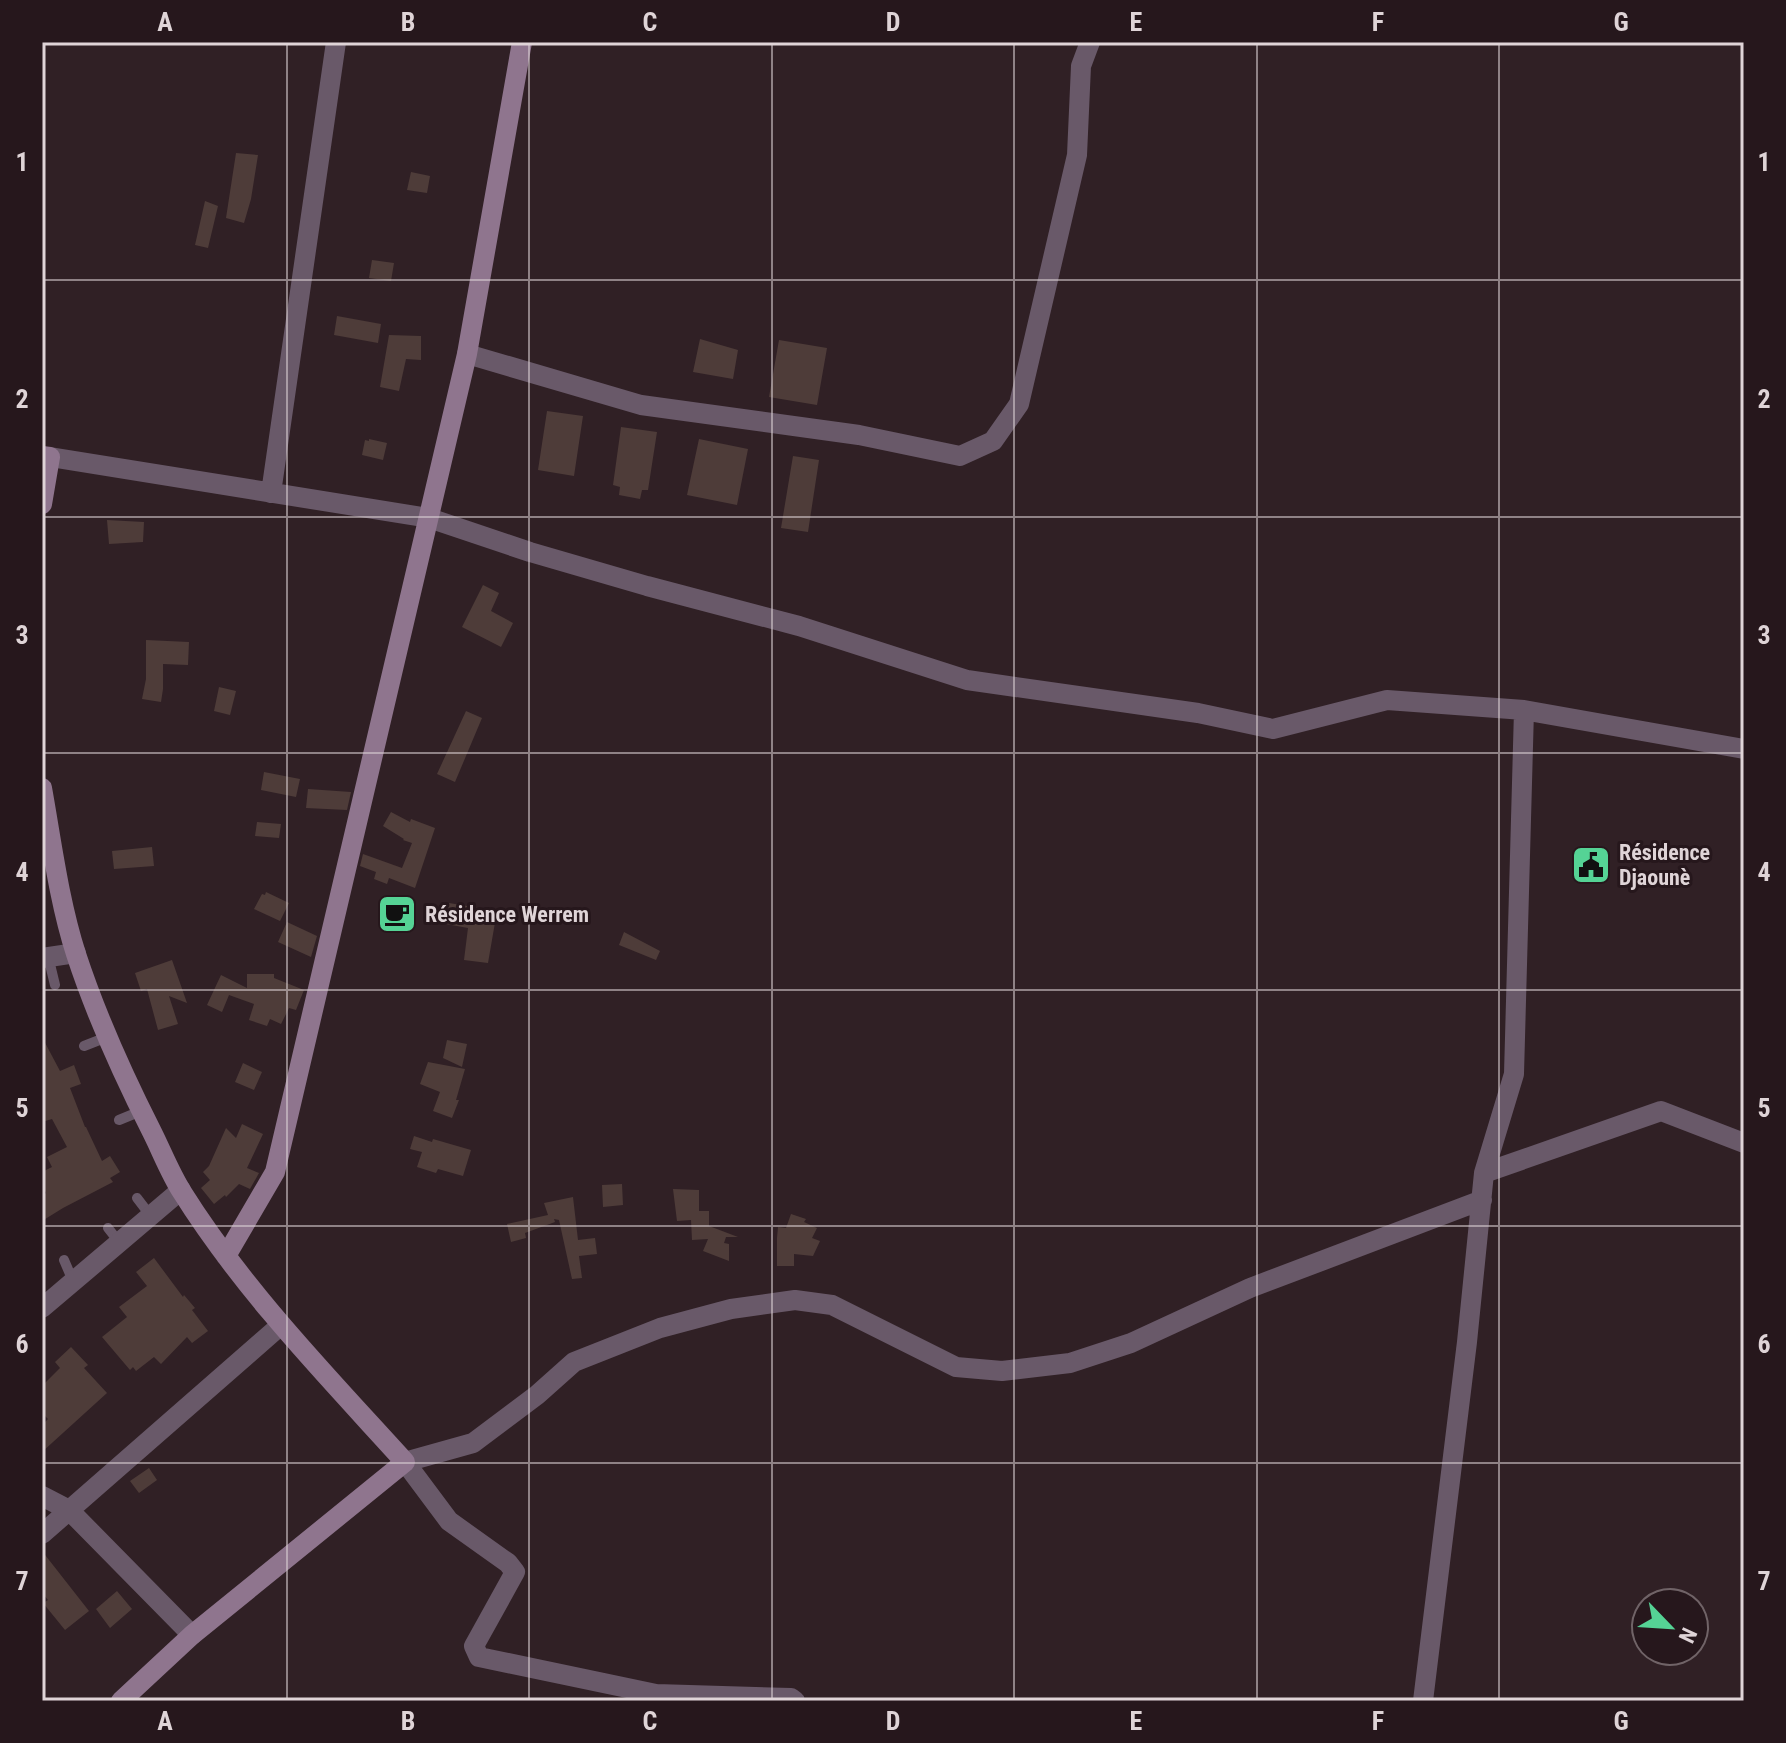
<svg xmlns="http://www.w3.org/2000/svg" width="1786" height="1743" font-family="'Roboto Condensed',sans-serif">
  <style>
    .building { fill: #4e3c39 }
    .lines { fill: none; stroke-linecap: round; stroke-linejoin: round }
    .lane { stroke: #695969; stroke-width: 10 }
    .street { stroke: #695969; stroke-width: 20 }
    .secondary { stroke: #8f758e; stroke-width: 20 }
    .grid { fill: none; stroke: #dfd4d7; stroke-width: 2; stroke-opacity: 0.55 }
    .labels { text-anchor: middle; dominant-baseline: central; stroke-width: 6; stroke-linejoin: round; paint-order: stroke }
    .poi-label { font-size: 22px; font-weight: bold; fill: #dfd4d7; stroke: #26171c; text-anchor: start }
    .neatline { fill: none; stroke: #dfd4d7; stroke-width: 3 }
    .grid-label { font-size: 26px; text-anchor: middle; font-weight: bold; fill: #dfd4d7 }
  </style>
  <rect width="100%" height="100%" fill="#302025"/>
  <!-- building -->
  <path class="building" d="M236,153L258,155L251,199L244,223L226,218Z
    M411,172L430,176L427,193L407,190Z
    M205,201L218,206L208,248L195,245Z
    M372,260L394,263L391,281L369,278Z
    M337,316L381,324L378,343L334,335Z
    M389,335L421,336V360L406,359L399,391L380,387Z
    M700,339L738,350L733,379L693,372Z
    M779,340L827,348L817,405L769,397Z
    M547,411L583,416L574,476L538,470Z
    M621,427L657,432L648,490H642L640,499L619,495L620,487L613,485Z
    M369,439L387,443L383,460L362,455L365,440L369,441Z
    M699,439L748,449L737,505L687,495Z
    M793,456L819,460L808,532L781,528Z
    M107,520L144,522L143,542L109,544Z
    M483,585L499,593L491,611L513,623L501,647L462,627Z
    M146,640L189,642L188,665L163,664V689L161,702L142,699L146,679Z
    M219,687L236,691L230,715L214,711Z
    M466,711L482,718L455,782L437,774Z
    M264,772L300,779L296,797L261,790Z
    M308,789L351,792L347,810L306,808Z
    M391,812L410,822L411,819L435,828L415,888L389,878L387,884L374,879L376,872L360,866L363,854L402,868L412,843L403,840L404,839L383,826Z
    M257,822L281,824L279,838L255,836Z
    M152,847L154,866L114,869L112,851Z
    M266,892L289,903L280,921L254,909L262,894L265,895Z
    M449,903L497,911L488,963L464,960L468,928L446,924Z
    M287,922L317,936L311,957L278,942Z
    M624,932L660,951L656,960L619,945Z
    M172,960L187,1003L169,996L178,1024L158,1030L147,989L141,991L135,973Z
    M247,974H274V978L304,990L296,1010L289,1008L281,1024L270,1019L267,1026L249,1020L254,1004L229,995L222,1012L207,1005L221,975L247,988Z
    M42,1037L60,1071L74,1065L81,1084L70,1088L85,1127H86L102,1161L110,1156L120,1172L110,1178L113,1182L63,1208L42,1221V1196L46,1193L42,1184V1172L52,1167L47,1157L67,1147L52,1119L42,1122Z
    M447,1040L467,1044L462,1067L443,1058Z
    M428,1062L465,1069L456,1100H459L452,1118L433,1111L440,1092L420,1084Z
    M243,1063L262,1072L254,1090L235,1082Z
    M242,1124L263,1134L247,1168L259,1173L250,1189L239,1184L226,1197L225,1195L214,1204L201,1188L210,1180L203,1172L209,1166L226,1128L236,1138Z
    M414,1136L432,1142L433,1139L471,1150L463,1176L438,1169L436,1173L417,1167L422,1152L410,1149Z
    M622,1184L623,1205L603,1207L602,1185Z
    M673,1189L699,1190V1211H709V1226L738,1237H726L724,1243L729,1244V1261L703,1251L708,1239L692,1240L691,1220L677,1221Z
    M573,1197L578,1240L595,1238L597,1254L579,1256L582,1278L572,1279L559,1220L554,1219L555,1222L525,1233L526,1238L511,1242L507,1224L548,1215L544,1203Z
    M791,1214L806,1219L804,1222L817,1228L812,1238L820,1241L813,1256L794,1254V1266H777V1238L778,1227L786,1228Z
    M154,1258L183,1297L184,1295L195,1308L192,1310L208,1331L192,1343L187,1337L161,1364L154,1357L136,1371L133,1367L130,1370L102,1337L127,1317L119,1307L147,1286L136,1272Z
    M71,1347L88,1365L84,1368L107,1393L42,1452V1425L48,1419L42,1413V1386L60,1368L55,1362Z
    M149,1468L157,1480L139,1493L130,1481Z
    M42,1551L89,1611L65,1630L43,1603L48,1600L42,1593Z
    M117,1591L132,1609L110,1628L96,1609Z"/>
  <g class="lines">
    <!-- lane -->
    <path class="lane" d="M48,956L55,985
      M84,1046L107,1037
      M119,1120L141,1111
      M137,1198L150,1215
      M108,1228L119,1242
      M64,1260L73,1281"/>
    <!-- street -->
    <path class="street" d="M467,354L641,405L859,435L960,456L993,441L1019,404L1077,155L1081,66L1090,42
      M50,457L429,518L530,552L647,586L799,626L967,680L1198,713L1273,729L1387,700L1524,710L1744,749
      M271,493L336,42
      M42,958L76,953
      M1484,1173L1661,1111L1744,1143
      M42,1308L181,1190
      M42,1496L69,1510L192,1635
      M42,1534L281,1325
      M795,1701L791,1698L656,1694L479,1657L474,1646L515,1572L508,1563L449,1521L405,1462L473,1443L537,1395L574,1362L660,1328L731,1309L795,1300L832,1305L956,1367L1002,1371L1070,1363L1131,1343L1250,1288L1482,1200
      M1423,1701L1467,1342L1484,1173L1514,1074L1524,710"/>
    <!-- secondary -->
    <path class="secondary" d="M42,456L50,457L42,504
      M42,788C52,844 59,901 76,954C96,1015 123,1075 152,1132C162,1152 170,1173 182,1192C244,1291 327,1376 405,1462L192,1635L121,1701
      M226,1256L275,1172L467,354L522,42"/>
  </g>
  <!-- grid -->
  <path class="grid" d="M287,42V1701M529,42V1701M772,42V1701M1014,42V1701M1257,42V1701M1499,42V1701M42,280H1744M42,517H1744M42,753H1744M42,990H1744M42,1226H1744M42,1463H1744"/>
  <!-- icons -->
  <defs>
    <symbol id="civic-square" viewBox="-11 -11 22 22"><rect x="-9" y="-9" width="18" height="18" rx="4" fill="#55d395" stroke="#26171c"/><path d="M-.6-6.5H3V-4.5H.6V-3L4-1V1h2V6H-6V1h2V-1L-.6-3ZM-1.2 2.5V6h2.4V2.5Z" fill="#111"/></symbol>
    <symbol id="cafe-square" viewBox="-11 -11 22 22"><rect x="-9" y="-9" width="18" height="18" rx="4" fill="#55d395" stroke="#26171c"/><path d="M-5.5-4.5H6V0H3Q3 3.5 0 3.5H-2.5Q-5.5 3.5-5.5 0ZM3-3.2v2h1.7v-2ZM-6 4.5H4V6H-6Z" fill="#111"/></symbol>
  </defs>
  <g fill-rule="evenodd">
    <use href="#civic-square" x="1569" y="843" width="44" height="44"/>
    <use href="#cafe-square" x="375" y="892" width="44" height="44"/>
  </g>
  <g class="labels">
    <!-- poi labels -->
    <g class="poi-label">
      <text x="1619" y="852">Résidence<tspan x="1619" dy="25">Djaounè</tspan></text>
      <text x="425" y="914">Résidence Werrem</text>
    </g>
  </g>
  <!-- border -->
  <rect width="1786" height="1743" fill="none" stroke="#26171c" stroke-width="88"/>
  <!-- north arrow -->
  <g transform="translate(1670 1627) rotate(115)"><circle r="38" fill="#26171c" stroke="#706367" stroke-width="2"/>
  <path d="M0-6L14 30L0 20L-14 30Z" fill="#55d395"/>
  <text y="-12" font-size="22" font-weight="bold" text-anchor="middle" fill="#dfd4d7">N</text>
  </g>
  <rect x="44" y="44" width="1698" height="1655" class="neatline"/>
  <g class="grid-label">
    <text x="165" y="31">A</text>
    <text x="408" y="31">B</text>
    <text x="650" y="31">C</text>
    <text x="893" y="31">D</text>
    <text x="1136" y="31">E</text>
    <text x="1378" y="31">F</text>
    <text x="1621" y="31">G</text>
    <text x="22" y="171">1</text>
    <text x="1764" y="171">1</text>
    <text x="22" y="408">2</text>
    <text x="1764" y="408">2</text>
    <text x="22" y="644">3</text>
    <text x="1764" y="644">3</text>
    <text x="22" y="881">4</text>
    <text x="1764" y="881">4</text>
    <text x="22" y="1117">5</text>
    <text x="1764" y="1117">5</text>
    <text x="22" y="1353">6</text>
    <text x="1764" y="1353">6</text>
    <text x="22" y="1590">7</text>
    <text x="1764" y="1590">7</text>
    <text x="165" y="1730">A</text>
    <text x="408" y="1730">B</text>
    <text x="650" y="1730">C</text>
    <text x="893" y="1730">D</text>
    <text x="1136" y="1730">E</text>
    <text x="1378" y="1730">F</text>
    <text x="1621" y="1730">G</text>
  </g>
</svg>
